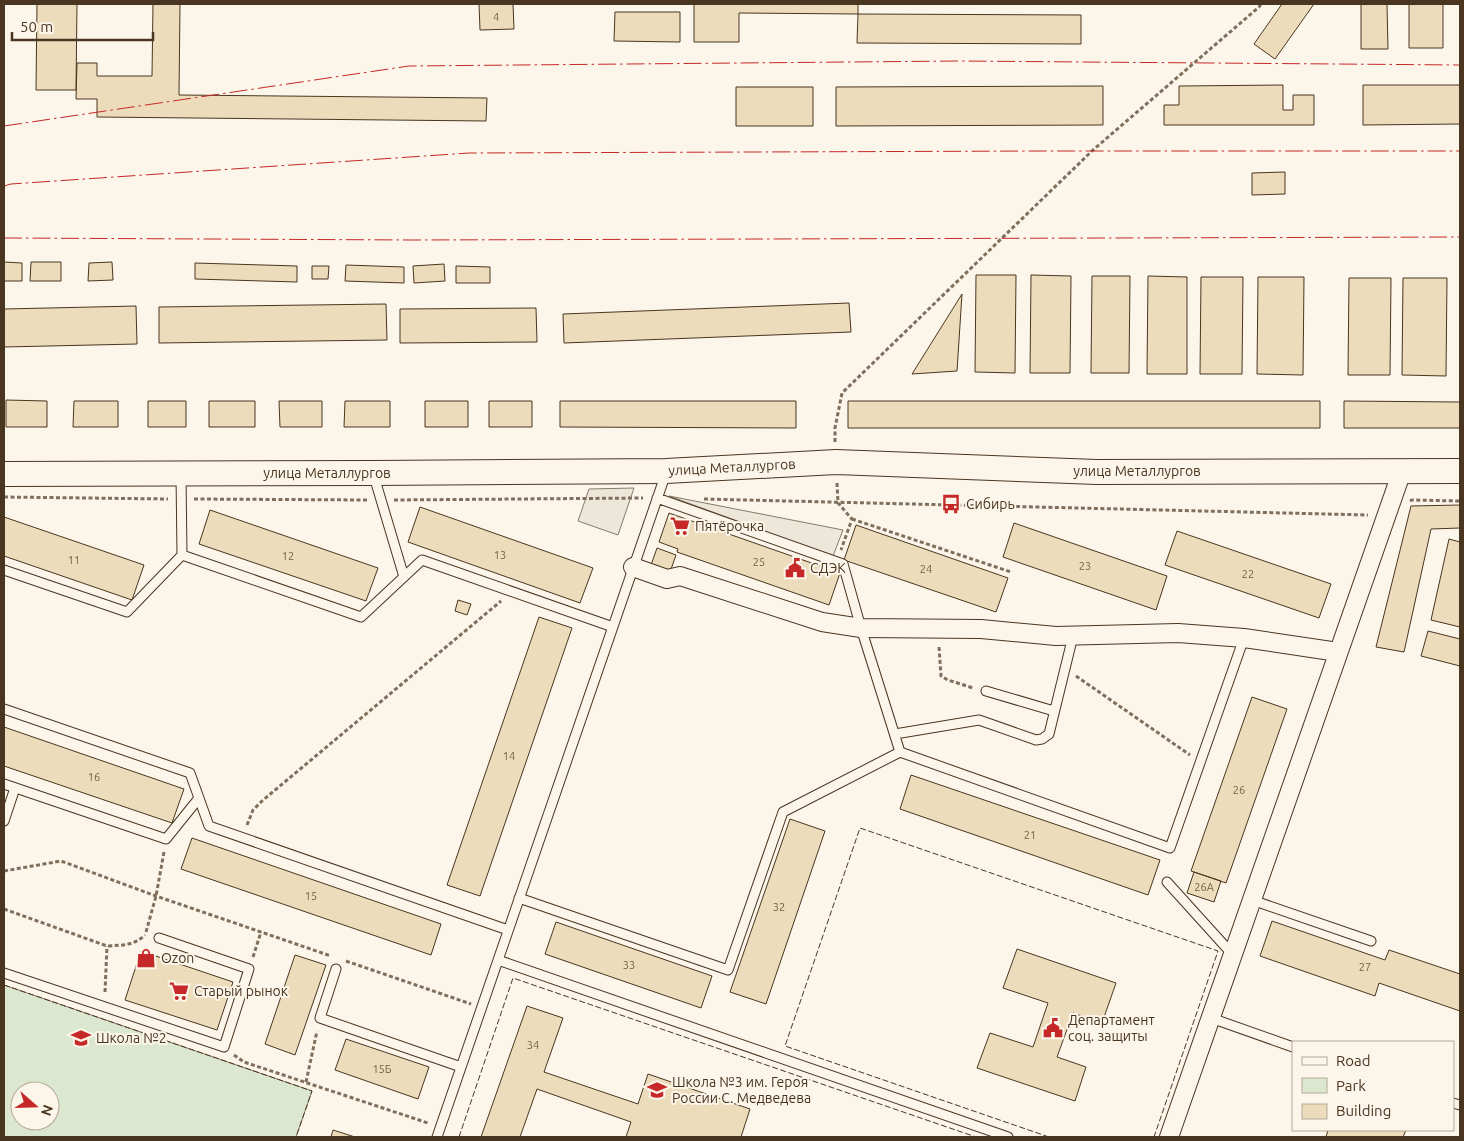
<svg xmlns="http://www.w3.org/2000/svg" width="1464" height="1141" font-family="Ubuntu,sans-serif">
  <style>
    .green { fill: #dce7d0; stroke: #887966; fill-rule: evenodd }
    .parking { fill: #ede7d9; stroke: #887966 }
    .building { fill: #ecdcbc; stroke: #4a3520 }
    .lines { fill: none; stroke-linecap: round; stroke-linejoin: round }
    .lane-casing { stroke: #4a3520; stroke-width: 11 }
    .street-casing { stroke: #4a3520; stroke-width: 20 }
    .secondary-casing { stroke: #4a3520; stroke-width: 26 }
    .path { stroke: #7f6f5c; stroke-width: 3; stroke-dasharray: 4 2.5; stroke-linecap: butt }
    .lane { stroke: #fbf6e9; stroke-width: 9 }
    .street { stroke: #fbf6e9; stroke-width: 18 }
    .secondary { stroke: #fbf6e9; stroke-width: 24 }
    .fence { stroke: #4a3520; stroke-width: 1; stroke-dasharray: 6 2.5; stroke-linecap: butt }
    .power { stroke: #c62828; stroke-width: 1; stroke-dasharray: 18 4 2.5 4; stroke-linecap: butt }
    .labels { text-anchor: middle; dominant-baseline: central; stroke-width: 4; stroke-linejoin: round; paint-order: stroke }
    .number-label { font-size: 11px; fill: #725f47 }
    .street-label { font-size: 14px; fill: #4a3520; stroke: #fbf6e9 }
    .poi-label { font-size: 14px; fill: #4a3520; stroke: #fbf6e9; text-anchor: start }
  </style>
  <rect width="100%" height="100%" fill="#fbf6e9"/>
  <!-- green -->
  <path class="green" d="M4,985L312,1091L296,1137H4ZM20,1091H50V1121H20Z"/>
  <!-- parking -->
  <path class="parking" d="M634,488L618,535L578,521L589,489Z
    M669,496L843,530L833,556Z"/>
  <!-- building -->
  <path class="building" d="M37,4H77L76,90H36Z
    M153,4H180L179,95L487,98L486,121L97,117V99H76L77,63H97V76H152Z
    M479,4H513L514,29L480,30Z
    M694,4H858V14L739,13V42H694Z
    M1282,4H1314L1275,59L1254,44Z
    M1361,4H1387L1388,49H1361Z
    M1409,4H1443V48H1409Z
    M615,12H680V42L614,41Z
    M858,14L1081,15V44L857,43Z
    M1283,85V110H1293V95H1314V125H1164V105H1179V86Z
    M1363,85H1460V124L1363,125Z
    M1103,86V125L836,126V87Z
    M736,87H813V126H736Z
    M1285,172V194L1252,195V173Z
    M4,262L22,263V281H4Z
    M31,262H61V281H30Z
    M112,262L113,280L88,281L89,263Z
    M195,263L297,266V282L195,279Z
    M444,264L445,281L414,283L413,266Z
    M346,265L404,267V283L345,281Z
    M312,266H329L328,279H312Z
    M456,266L490,267V283H456Z
    M976,275H1016L1015,373L975,372Z
    M1031,275L1071,276L1070,373H1030Z
    M1092,276H1130L1129,373H1091Z
    M1148,276L1187,277V374H1147Z
    M1201,277H1243L1242,374H1200Z
    M1258,277H1304L1303,375L1257,374Z
    M1349,278H1391L1390,375H1348Z
    M1403,278H1447L1446,376L1402,375Z
    M962,294L957,371L912,374Z
    M849,303L851,332L564,343L563,314Z
    M386,304L387,340L159,343V307Z
    M136,306L137,344L4,347V309Z
    M536,308L537,342L400,343V309Z
    M6,400L47,401V427H6Z
    M74,401H118V427H73Z
    M148,401H186V427H148Z
    M209,401H255V427H209Z
    M279,401H322V427H280Z
    M345,401H390V427H344Z
    M425,401H468V427H425Z
    M489,401H532V427H489Z
    M560,401H796V428L560,427Z
    M848,401H1320V428H848Z
    M1344,401L1460,402V428H1344Z
    M1460,505V528L1431,529L1404,652L1376,647L1411,506Z
    M420,507L593,568L580,603L408,542Z
    M210,510L378,568L366,601L199,544Z
    M669,513L840,573L829,605L677,552L678,549L659,542Z
    M4,517L144,565L132,600L4,556Z
    M1014,523L1167,576L1156,610L1003,557Z
    M856,525L1008,578L996,612L844,560Z
    M1177,531L1331,584L1319,618L1165,565Z
    M1449,539L1460,542V627L1431,620Z
    M657,548L676,555L669,575L650,568Z
    M458,600L471,604L467,615L455,611Z
    M539,617L572,628L480,896L447,885Z
    M1428,631L1460,639V666L1421,656Z
    M1252,697L1287,709L1226,883L1191,871Z
    M4,727L184,789L172,823L4,766Z
    M911,775L1160,860L1148,895L900,809Z
    M790,819L825,831L766,1004L730,992Z
    M192,838L441,924L431,955L181,869Z
    M1194,872L1221,881L1214,902L1187,893Z
    M1272,921L1385,960L1389,950L1460,974V1011L1379,983L1375,996L1260,956Z
    M556,922L712,976L701,1008L545,954Z
    M1017,949L1116,983L1102,1023L1073,1013L1057,1057L1086,1067L1075,1101L977,1068L990,1033L1033,1047L1048,1003L1003,988Z
    M141,951L233,982L217,1030L125,1000Z
    M295,955L326,965L295,1055L265,1044Z
    M527,1006L563,1018L544,1072L638,1104L648,1074L750,1109L741,1137H626L631,1122L537,1089L520,1137H481Z
    M346,1039L429,1067L418,1099L335,1070Z
    M333,1130L355,1137H331Z
    M1328,1130H1406L1403,1137H1326Z"/>
  <g class="lines">
    <defs>
      <path id="lane" d="M373,473L404,577
        M181,474L182,555
        M657,498L843,564L861,628L900,752
        M4,570L127,612L182,555L361,617L422,560L613,627
        M986,691L1054,711
        M4,709L190,773L209,826L508,930
        M895,734L979,720L1036,740L1042,739L1049,734L1073,636
        M4,784L166,839L199,798
        M4,821L15,788
        M1167,882L1233,955
        M519,898L728,970L783,812L900,752L1170,848L1244,638
        M1252,900L1371,941
        M498,960L1008,1137
        M336,969L320,1018L461,1067
        M4,973L224,1047L249,969L159,938
        M1211,1018L1293,1047
        M1453,1103L1460,1105
        M437,1137L666,473"/>
      <path id="street" d="M633,567L667,579L680,576L822,622L861,628L981,629L1056,636L1178,633L1244,638L1338,652
        M1169,1137L1402,471"/>
      <path id="secondary" d="M4,474L373,473L666,471L836,462L1097,472L1460,471"/>
    </defs>
    <!-- lane casing -->
    <use href="#lane" class="lane-casing"/>
    <!-- street casing -->
    <use href="#street" class="street-casing"/>
    <!-- secondary casing -->
    <use href="#secondary" class="secondary-casing"/>
    <!-- path -->
    <path class="path" d="M835,442V428L842,393L1093,150L1259,7L1261,4
      M837,483L838,503L852,519L841,550
      M4,497L168,499
      M194,499L368,500
      M704,499L1368,515
      M394,500L643,498
      M1410,501L1412,500L1460,501
      M852,519L1011,572
      M939,647L941,676L948,680L973,688
      M1076,676L1190,755
      M247,825L253,810L262,801L501,601
      M4,871L61,861L156,896L331,956
      M4,909L107,946C123,945 133,946 145,935
      M146,932L156,896L164,852
      M253,957L261,932
      M346,961L471,1004
      M105,992L107,946
      M234,1055L244,1062L428,1123
      M306,1082L317,1031"/>
    <!-- lane -->
    <use href="#lane" class="lane"/>
    <!-- street -->
    <use href="#street" class="street"/>
    <!-- secondary -->
    <use href="#secondary" class="secondary"/>
    <!-- fence -->
    <path class="fence" d="M4,985L312,1091L296,1137
      M459,1137L513,978L976,1137
      M1049,1137L785,1046L860,828L1218,951L1154,1137"/>
    <!-- power -->
    <path class="power" d="M4,126L409,66L959,61L1460,65
      M4,186L11,184L469,153L1045,151H1460
      M4,238L414,240L1460,237"/>
  </g>
  <!-- icons -->
  <defs>
    <symbol id="bus-bare" viewBox="-9 -9 18 18"><path d="M-5-6H5V4H4V6H2V4H-2V6H-4V4H-5ZM-3.5-4V0h7V-4ZM-3.5 1.2v1.5H-2V1.2ZM2 1.2v1.5H3.5V1.2Z" fill="#c62828" stroke="#fbf6e9" stroke-width="2.5" paint-order="stroke"/></symbol>
    <symbol id="supermarket-bare" viewBox="-9 -9 18 18"><path d="M-6-5.5h2.5l.6 2H6L4.5 2H-2.5L-4.4-4H-6ZM-1.5 3.2a1.3 1.3 0 1 0 .1 0ZM3 3.2a1.3 1.3 0 1 0 .1 0Z" fill="#c62828" stroke="#fbf6e9" stroke-width="2.5" paint-order="stroke"/></symbol>
    <symbol id="civic-bare" viewBox="-9 -9 18 18"><path d="M-.6-6.5H3V-4.5H.6V-3L4-1V1h2V6H-6V1h2V-1L-.6-3ZM-1.2 2.5V6h2.4V2.5Z" fill="#c62828" stroke="#fbf6e9" stroke-width="2.5" paint-order="stroke"/></symbol>
    <symbol id="shop-bare" viewBox="-9 -9 18 18"><path d="M-5-2.5h2.3a2.7 3.5 0 0 1 5.4 0H5L5.5 6h-11ZM-1.5-2.5h3a1.5 2.3 0 0 0-3 0Z" fill="#c62828" stroke="#fbf6e9" stroke-width="2.5" paint-order="stroke"/></symbol>
    <symbol id="school-bare" viewBox="-9 -9 18 18"><path d="M0-5L7-2L0 1L-7-2ZM-4 1L0 2.5L4 1V4Q0 6-4 4Z" fill="#c62828" stroke="#fbf6e9" stroke-width="2.5" paint-order="stroke"/></symbol>
  </defs>
  <g fill-rule="evenodd">
    <use href="#bus-bare" x="937" y="490" width="28" height="28"/>
    <use href="#supermarket-bare" x="666" y="512" width="28" height="28"/>
    <use href="#civic-bare" x="781" y="554" width="28" height="28"/>
    <use href="#shop-bare" x="132" y="944" width="28" height="28"/>
    <use href="#supermarket-bare" x="165" y="977" width="28" height="28"/>
    <use href="#civic-bare" x="1039" y="1014" width="28" height="28"/>
    <use href="#school-bare" x="67" y="1024" width="28" height="28"/>
    <use href="#school-bare" x="643" y="1076" width="28" height="28"/>
  </g>
  <g class="labels">
    <!-- number labels -->
    <g class="number-label">
      <text x="496" y="17">4</text>
      <text x="500" y="555">13</text>
      <text x="288" y="556">12</text>
      <text x="74" y="560">11</text>
      <text x="759" y="562">25</text>
      <text x="1085" y="566">23</text>
      <text x="926" y="569">24</text>
      <text x="1248" y="574">22</text>
      <text x="509" y="756">14</text>
      <text x="94" y="777">16</text>
      <text x="1239" y="790">26</text>
      <text x="1030" y="835">21</text>
      <text x="1204" y="887">26А</text>
      <text x="311" y="896">15</text>
      <text x="779" y="907">32</text>
      <text x="629" y="965">33</text>
      <text x="1365" y="967">27</text>
      <text x="533" y="1045">34</text>
      <text x="382" y="1069">15Б</text>
    </g>
    <!-- street labels -->
    <g class="street-label">
      <text transform="translate(732 467) rotate(-3)">улица Металлургов</text>
      <text x="1137" y="471">улица Металлургов</text>
      <text x="327" y="473">улица Металлургов</text>
    </g>
    <!-- poi labels -->
    <g class="poi-label">
      <text x="966" y="504">Сибирь</text>
      <text x="695" y="526">Пятёрочка</text>
      <text x="810" y="568">СДЭК</text>
      <text x="161" y="958">Ozon</text>
      <text x="194" y="991">Старый рынок</text>
      <text x="1068" y="1020">Департамент<tspan x="1068" dy="16">соц. защиты</tspan></text>
      <text x="96" y="1038">Школа №2</text>
      <text x="672" y="1082">Школа №3 им. Героя<tspan x="672" dy="16">России С. Медведева</tspan></text>
    </g>
  </g>
  <!-- border -->
  <rect width="1464" height="1141" fill="none" stroke="#4a3520" stroke-width="10"/>
  <!-- legend -->
  <rect x="1292" y="1041" width="162" height="90" fill="#fbf6e9" stroke="#b4a999"/>
  <rect x="1302" y="1057" width="25" height="8" fill="#fbf6e9" stroke="#b4a999"/>
  <text x="1336" y="1066" font-size="15" fill="#4a3520">Road</text>
  <rect x="1302" y="1078" width="25" height="15" fill="#dce7d0" stroke="#b4a999"/>
  <text x="1336" y="1091" font-size="15" fill="#4a3520">Park</text>
  <rect x="1302" y="1104" width="25" height="15" fill="#ecdcbc" stroke="#b4a999"/>
  <text x="1336" y="1116" font-size="15" fill="#4a3520">Building</text>
  <!-- north arrow -->
  <g transform="translate(35 1106) rotate(110)"><circle r="24" fill="#fbf6e9" stroke="#b4a999"/>
  <path d="M0-4L9 19L0 12L-9 19Z" fill="#c62828"/>
  <text y="-8" font-size="14" font-weight="bold" text-anchor="middle" fill="#4a3520">N</text>
  </g>
  <!-- scale -->
  <path d="M12 32v8h141v-8" fill="none" stroke="#4a3520" stroke-width="2.5"/>
  <text x="20" y="32" font-size="15" fill="#4a3520" stroke="#fbf6e9" stroke-width="4" paint-order="stroke">50 m</text>
</svg>
